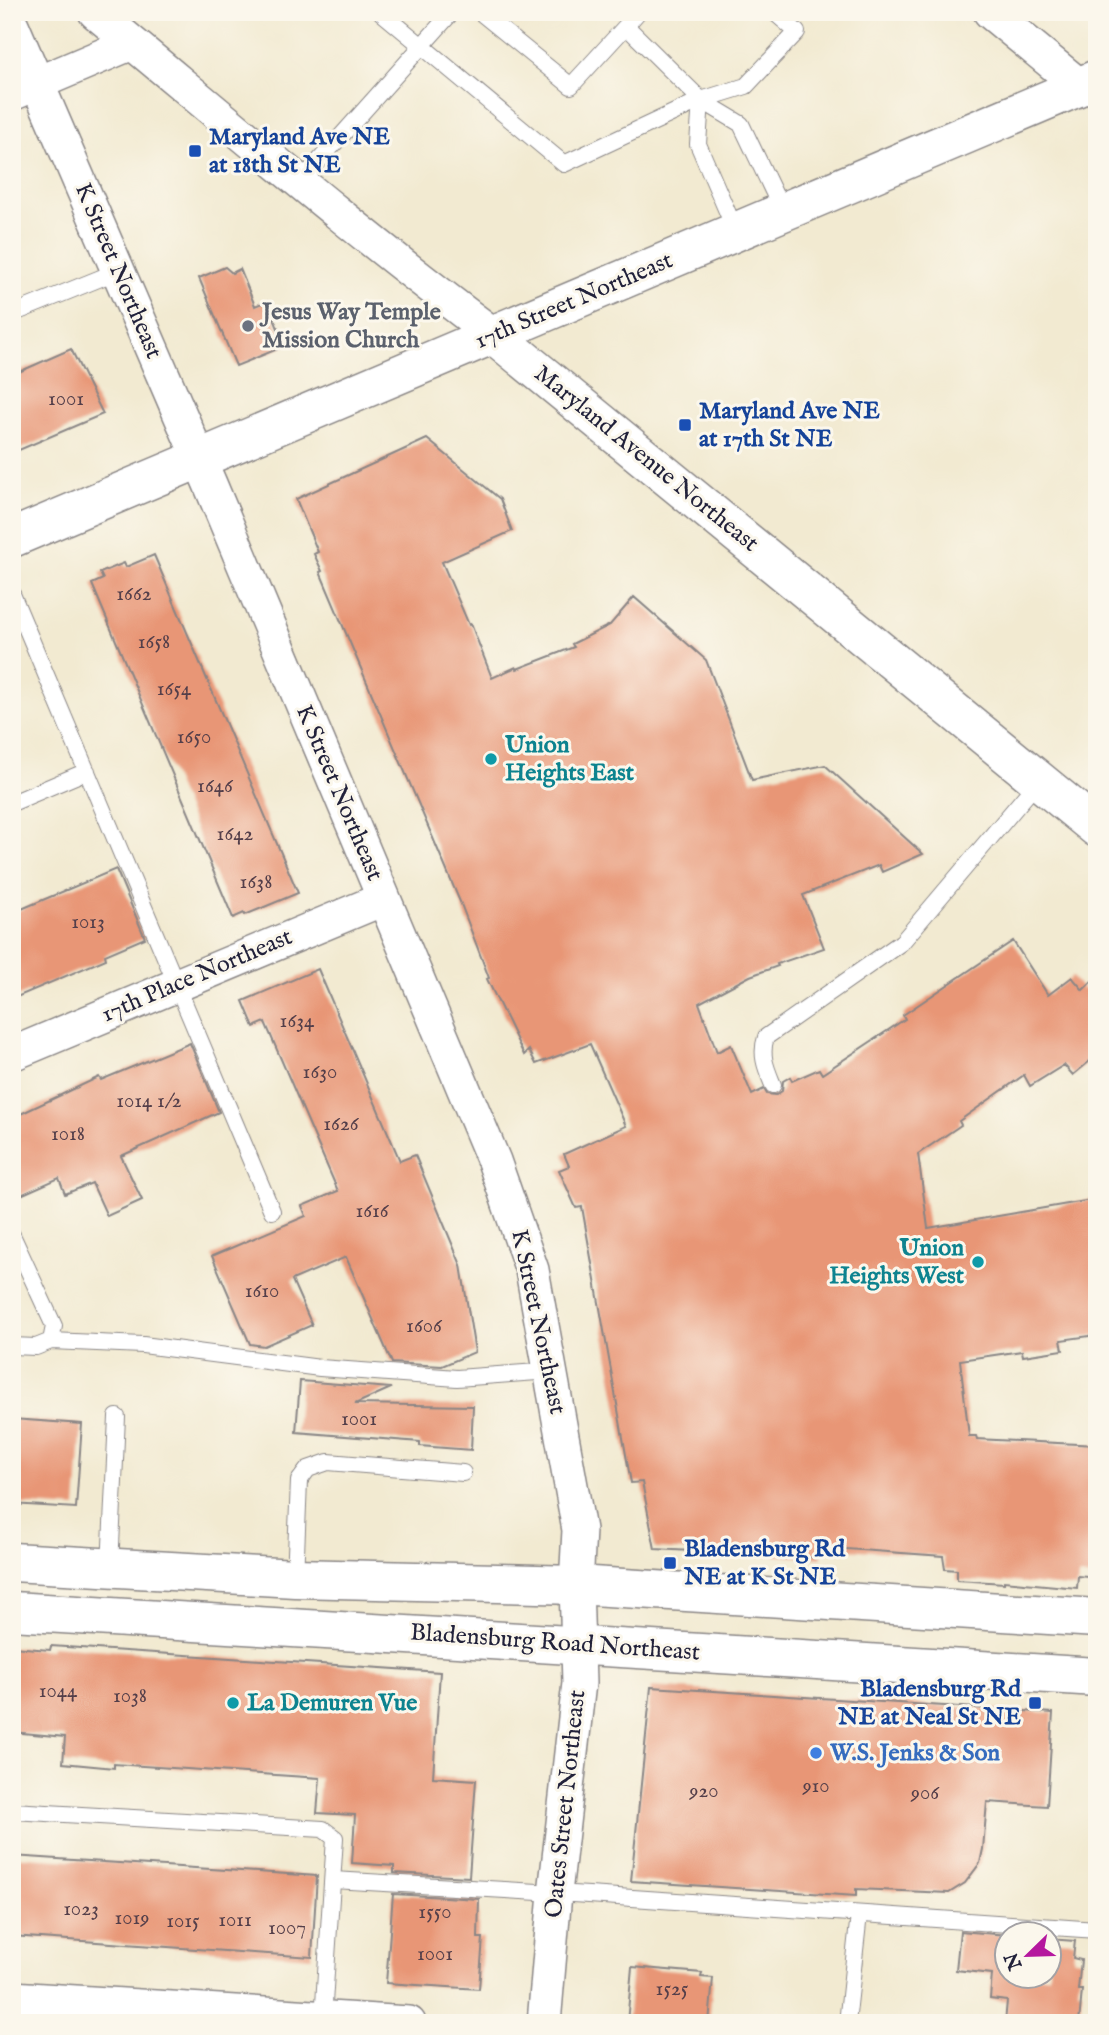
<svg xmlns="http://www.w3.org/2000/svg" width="1109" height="2035" font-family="'IM FELL English',serif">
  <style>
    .building { fill: #e89676 }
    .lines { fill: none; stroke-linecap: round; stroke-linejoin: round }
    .lane-casing { stroke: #8a8686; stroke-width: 18 }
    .street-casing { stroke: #8a8686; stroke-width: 36 }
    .secondary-casing { stroke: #8a8686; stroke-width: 41 }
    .primary-casing { stroke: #8a8686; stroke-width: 41 }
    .lane { stroke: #fff; stroke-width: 16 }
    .street { stroke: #fff; stroke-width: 33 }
    .secondary { stroke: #fff; stroke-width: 38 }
    .primary { stroke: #fff; stroke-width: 38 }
    .transit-dot { fill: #1a4fb4; stroke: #fbf7ec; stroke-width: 2.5 }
    .worship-dot { fill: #6b7280; stroke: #fbf7ec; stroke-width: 2.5 }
    .culture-dot { fill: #0f9aa8; stroke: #fbf7ec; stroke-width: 2.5 }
    .shop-dot { fill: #3f7fe0; stroke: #fbf7ec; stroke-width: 2.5 }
    .labels { text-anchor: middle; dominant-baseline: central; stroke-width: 6; stroke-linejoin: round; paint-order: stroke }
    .number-label { font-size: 21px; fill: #543f4a }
    .transit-label { font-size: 24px; font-weight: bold; fill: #164399; stroke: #fbf7ec; text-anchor: start }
    .street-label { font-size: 24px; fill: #22223b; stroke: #fbf7ec }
    .worship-label { font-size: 24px; font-weight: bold; fill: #5b616d; stroke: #fbf7ec; text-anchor: start }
    .culture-label { font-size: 24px; font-weight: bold; fill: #0d838f; stroke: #fbf7ec; text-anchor: start }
    .shop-label { font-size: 24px; font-weight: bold; fill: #366cbe; stroke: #fbf7ec; text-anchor: start }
  </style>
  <rect width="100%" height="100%" fill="#fbf7ec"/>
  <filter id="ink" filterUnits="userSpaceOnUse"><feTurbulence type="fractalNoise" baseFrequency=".0143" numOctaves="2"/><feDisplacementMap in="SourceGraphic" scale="14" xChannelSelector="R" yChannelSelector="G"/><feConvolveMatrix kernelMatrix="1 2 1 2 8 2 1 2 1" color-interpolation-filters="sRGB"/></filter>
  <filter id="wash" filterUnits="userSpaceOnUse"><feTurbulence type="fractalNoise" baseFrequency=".00686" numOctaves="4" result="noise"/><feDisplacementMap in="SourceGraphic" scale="28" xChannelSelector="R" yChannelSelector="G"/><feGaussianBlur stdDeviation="1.57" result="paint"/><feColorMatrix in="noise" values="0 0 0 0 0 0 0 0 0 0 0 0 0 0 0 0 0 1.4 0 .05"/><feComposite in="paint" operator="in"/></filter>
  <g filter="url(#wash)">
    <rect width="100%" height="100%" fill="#f2ead1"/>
    <g id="blocks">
      <!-- building -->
      <path class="building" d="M225,267L232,273L240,269L255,306L267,301L285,346L236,366L199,278Z
        M71,349L103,414L12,453V375Z
        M427,439L500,499L512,531L442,562L469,625L471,624L492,678L516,667L517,669L574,647L572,644L610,625L634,597L706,660L752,780L825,765L923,854L882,872L879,865L803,895L824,948L777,964L778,966L750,976L699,1003L717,1052L731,1045L752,1095L764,1089L767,1094L776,1095L782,1091L783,1081L790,1077L792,1081L819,1069L822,1074L905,1019L903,1015L1013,941L1048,995L1072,977L1083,990L1097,976V1055L1073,1075L1064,1065L1030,1086L1024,1075L959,1121L961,1125L918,1154L928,1228L1097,1199V1335L1061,1340L1063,1350L1023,1356L1022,1351L960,1360L969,1436H976L977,1439L1097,1445V1578L1078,1576L1077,1588L1004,1581V1583L957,1580V1570L945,1569L943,1556L819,1547L822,1558L655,1549L642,1482L631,1483L582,1207L576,1208L559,1170L569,1166L564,1154L626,1126L590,1044L536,1064L529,1050L524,1055L487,979L489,978L461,904L320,572L322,571L314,554L318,552L296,499Z
        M154,555L298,893L245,915L244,913L233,918L92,584L103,579L100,573L124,563L126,567Z
        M116,869L145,938L105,955L106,959L12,999V913Z
        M318,969L400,1161L415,1155L461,1265L475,1352L442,1366L392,1363L346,1257L292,1280L312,1325L264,1346L250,1344L212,1256L306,1216L302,1206L338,1191L265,1022L254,1027L243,1001Z
        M190,1043L219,1112L121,1156L142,1200L107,1216L92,1183L65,1194L59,1178L12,1199V1118L99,1077L101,1080Z
        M300,1381L391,1388L355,1404L473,1406L471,1450L420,1446V1442L296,1432Z
        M12,1419L82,1424L76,1508L12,1504Z
        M51,1646L440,1672L433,1777L476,1780L469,1877L394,1873V1866L352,1863L355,1815L317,1813L320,1778L114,1764V1768L63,1763L65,1737L12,1732V1647L50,1650Z
        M651,1687L1053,1713L1047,1806L987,1802L983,1849L980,1863L965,1883L949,1893L856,1889V1896L631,1881Z
        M12,1856L317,1876L312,1957L12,1936Z
        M393,1894L479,1899L478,1938H483L479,1989L386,1983Z
        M960,1931L1007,1935V1976H1049V1939L1075,1941L1073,1958L1081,1960L1078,1990H1082L1079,2023H1005L1007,2001L990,1999L992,1974L956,1970Z
        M632,1967L702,1973L701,1977L713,1978L709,2023H627Z"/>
    </g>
  </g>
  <g filter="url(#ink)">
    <use href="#blocks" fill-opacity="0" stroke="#8a8686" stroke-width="2"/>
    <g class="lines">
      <defs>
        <path id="lane" d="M381,12L564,164L701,100L746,86L797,32L774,12
          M480,12L571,86L626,26L701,100L741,124L783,212
          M626,26L638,12
          M701,100L698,144L736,232
          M300,182L452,12
          M12,314L118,271
          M12,594L272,1211
          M12,803L87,771
          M773,1085C766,1068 760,1055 766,1037L902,942L1039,780
          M12,1235L54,1326L51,1341L36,1347L12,1346
          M51,1341L143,1345L320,1368L457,1378L551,1371
          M110,1567L117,1417
          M295,1578L299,1481L308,1469L328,1462L463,1473
          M12,1811L323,1829L335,1838L323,2018
          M333,1880L589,1895L1097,1930
          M847,2023L859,1914"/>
        <path id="street" d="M95,12C227,121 357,233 494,335
          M990,12L1080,86
          M12,25L210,484L494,1161L532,1270L579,1530L576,1585L579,1683L555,1893L544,2023
          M12,94L132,43
          M12,1054L383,899
          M12,1998L409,2023"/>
        <path id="secondary" d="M494,335L1097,828
          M12,538L1097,79"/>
        <path id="primary" d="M12,1562L295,1578L576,1585L1097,1618
          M12,1611L1097,1677"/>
      </defs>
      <!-- lane casing -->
      <use href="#lane" class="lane-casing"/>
      <!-- street casing -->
      <use href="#street" class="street-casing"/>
      <!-- secondary casing -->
      <use href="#secondary" class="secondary-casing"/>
      <!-- primary casing -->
      <use href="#primary" class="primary-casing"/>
      <!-- lane -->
      <use href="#lane" class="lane"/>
      <!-- street -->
      <use href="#street" class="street"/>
      <!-- secondary -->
      <use href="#secondary" class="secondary"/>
      <!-- primary -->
      <use href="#primary" class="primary"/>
    </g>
  </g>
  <!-- markers -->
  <g class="transit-dot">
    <rect x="188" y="144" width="14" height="14" rx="3.5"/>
    <rect x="678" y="418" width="14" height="14" rx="3.5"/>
    <rect x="663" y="1556" width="14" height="14" rx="3.5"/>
    <rect x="1028" y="1696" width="14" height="14" rx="3.5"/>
  </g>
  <circle class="worship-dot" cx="248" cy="326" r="7"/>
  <g class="culture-dot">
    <circle cx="491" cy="759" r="7"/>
    <circle cx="978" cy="1262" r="7"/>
    <circle cx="233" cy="1703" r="7"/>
  </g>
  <circle class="shop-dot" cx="816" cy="1753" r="7"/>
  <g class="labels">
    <!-- number labels -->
    <g class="number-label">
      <text x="66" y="399">1001</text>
      <text x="134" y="594">1662</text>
      <text x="154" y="642">1658</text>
      <text x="174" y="689">1654</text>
      <text x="194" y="737">1650</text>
      <text x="215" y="786">1646</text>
      <text x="235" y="834">1642</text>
      <text x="256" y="882">1638</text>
      <text x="88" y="922">1013</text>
      <text x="297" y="1021">1634</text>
      <text x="320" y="1072">1630</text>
      <text x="149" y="1101">1014 1/2</text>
      <text x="341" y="1124">1626</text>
      <text x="68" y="1134">1018</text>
      <text x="372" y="1211">1616</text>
      <text x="262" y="1291">1610</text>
      <text x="424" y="1326">1606</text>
      <text x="359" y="1419">1001</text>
      <text x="58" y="1691">1044</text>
      <text x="130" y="1696">1038</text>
      <text x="816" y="1786">910</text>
      <text x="704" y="1791">920</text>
      <text x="925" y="1793">906</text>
      <text x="81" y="1909">1023</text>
      <text x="435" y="1912">1550</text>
      <text x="132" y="1918">1019</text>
      <text x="235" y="1920">1011</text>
      <text x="183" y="1921">1015</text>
      <text x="287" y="1928">1007</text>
      <text x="435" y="1954">1001</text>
      <text x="672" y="1989">1525</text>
    </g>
    <!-- transit labels -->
    <g class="transit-label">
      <text x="209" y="137">Maryland Ave NE<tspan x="209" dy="28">at 18th St NE</tspan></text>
      <text x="699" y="411">Maryland Ave NE<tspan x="699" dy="28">at 17th St NE</tspan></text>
      <text x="684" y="1549">Bladensburg Rd<tspan x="684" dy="28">NE at K St NE</tspan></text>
      <text x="1021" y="1689" text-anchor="end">Bladensburg Rd<tspan x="1021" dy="28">NE at Neal St NE</tspan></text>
    </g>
    <!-- street labels -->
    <g class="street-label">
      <text transform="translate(118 271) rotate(67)">K Street Northeast</text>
      <text transform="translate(574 301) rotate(-23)">17th Street Northeast</text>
      <text transform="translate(646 459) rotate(39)">Maryland Avenue Northeast</text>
      <text transform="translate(339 793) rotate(67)">K Street Northeast</text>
      <text transform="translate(197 976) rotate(-23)">17th Place Northeast</text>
      <text transform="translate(538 1322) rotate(78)">K Street Northeast</text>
      <text transform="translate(555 1643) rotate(4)">Bladensburg Road Northeast</text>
      <text transform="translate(566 1804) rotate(-84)">Oates Street Northeast</text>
    </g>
    <!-- worship labels -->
    <g class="worship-label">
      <text x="262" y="312">Jesus Way Temple<tspan x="262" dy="28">Mission Church</tspan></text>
    </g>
    <!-- culture labels -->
    <g class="culture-label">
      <text x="505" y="745">Union<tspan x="505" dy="28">Heights East</tspan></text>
      <text x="964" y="1248" text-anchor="end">Union<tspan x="964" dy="28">Heights West</tspan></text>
      <text x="247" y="1703">La Demuren Vue</text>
    </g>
    <!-- shop labels -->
    <g class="shop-label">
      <text x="830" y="1753">W.S. Jenks &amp; Son</text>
    </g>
  </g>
  <!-- margin -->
  <rect width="1109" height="2035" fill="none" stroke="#fbf7ec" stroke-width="42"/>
  <!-- north arrow -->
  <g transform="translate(1028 1955) rotate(247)"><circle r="33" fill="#fbf7ec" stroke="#a4a2a5" stroke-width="2"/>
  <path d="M0-5L12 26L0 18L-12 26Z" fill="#b5179e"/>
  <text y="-10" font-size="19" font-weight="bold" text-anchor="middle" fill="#22223b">N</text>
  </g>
</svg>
